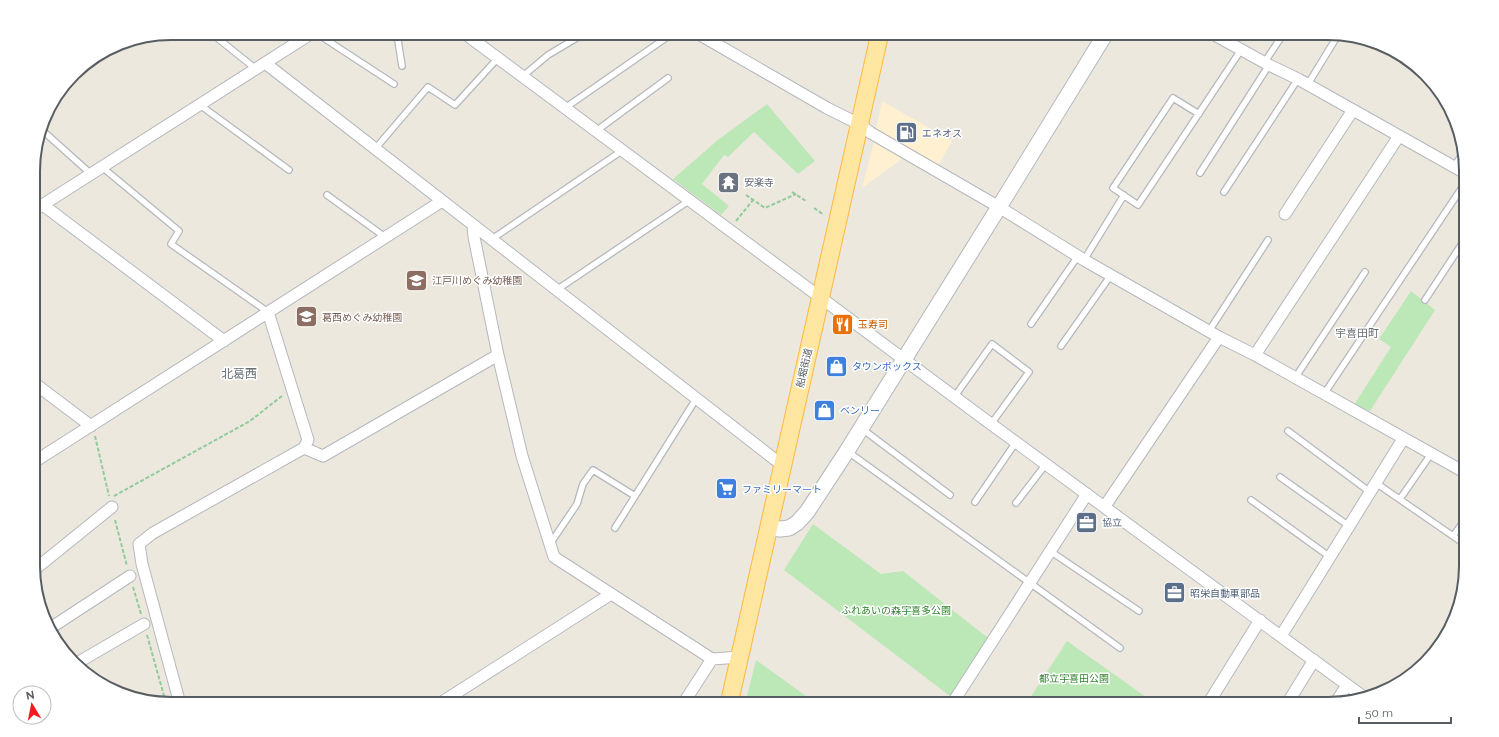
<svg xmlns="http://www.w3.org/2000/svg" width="1499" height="737" font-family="Raleway,'Noto Sans JP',sans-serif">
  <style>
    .commercial { fill: #fff0d1 }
    .green { fill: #bce7b7 }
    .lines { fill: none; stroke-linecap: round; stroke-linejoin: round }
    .lane-casing { stroke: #b4b8bd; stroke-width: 8 }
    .street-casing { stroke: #b4b8bd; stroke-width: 13 }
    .secondary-casing { stroke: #b2b8bd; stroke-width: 17 }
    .primary-casing { stroke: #feb845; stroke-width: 19 }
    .path { stroke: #91cb9c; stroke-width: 2; stroke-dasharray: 4 2; stroke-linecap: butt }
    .lane { stroke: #fff; stroke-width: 5.5 }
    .street { stroke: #fff; stroke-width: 11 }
    .secondary { stroke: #fff; stroke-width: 15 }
    .primary { stroke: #ffe6a1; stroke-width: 17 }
    .labels { text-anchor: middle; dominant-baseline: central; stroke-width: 3; stroke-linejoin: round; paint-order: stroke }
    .service-label { font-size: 10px; fill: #4e5e75; stroke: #fff; text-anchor: start }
    .worship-label { font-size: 10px; fill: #5b616d; stroke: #fff; text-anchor: start }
    .education-label { font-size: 10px; fill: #785e54; stroke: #fff; text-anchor: start }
    .food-label { font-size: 10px; fill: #c56008; stroke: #fff; text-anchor: start }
    .shop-label { font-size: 10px; fill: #366cbe; stroke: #fff; text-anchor: start }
    .street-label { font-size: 10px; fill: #575d61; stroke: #fff }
    .park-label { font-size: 10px; fill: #30842c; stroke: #fff }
    .neighbourhood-label { font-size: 11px; fill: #686f73; stroke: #fff }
    .quarter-label { font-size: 12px; fill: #686f73; stroke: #fff }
    .rim { fill: none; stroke: #575d61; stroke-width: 2 }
  </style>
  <rect width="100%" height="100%" fill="#ede8de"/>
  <!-- commercial -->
  <path class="commercial" d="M882,101L952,141L938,166L876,129Z
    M874,142L903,158L862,188Z"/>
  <!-- green -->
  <path class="green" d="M767,104L815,161L798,174L754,132L728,157L724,155L702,184L729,206L721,215L673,179L719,139Z
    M1411,291L1435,310L1370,411L1354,405L1391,347L1379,339Z
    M813,524L881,574L903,571L988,638L950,696L784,570Z
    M1067,641L1156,704H1026Z
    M756,660L817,704H745Z"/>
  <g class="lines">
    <defs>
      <path id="lane" d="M211,33L256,69
        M316,33L394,84
        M396,33L397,34L402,66
        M1264,63L1284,33
        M523,76L548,55L585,33
        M1308,84L1338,35
        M200,105L289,170
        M565,108L673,33
        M1199,114L1173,98L1113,188L1138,205L1241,50
        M42,130L91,174
        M596,131L668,78
        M375,149L428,87L455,105L498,58
        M102,167L179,231L171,244L268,312
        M1454,167L1464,151
        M1200,173L1269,65
        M1224,192L1298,79
        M327,195L385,237
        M492,239L623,150
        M1084,260L1124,195
        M558,289L690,200
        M1425,300L1465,239
        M1031,324L1078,256
        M1209,331L1268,240
        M1061,346L1111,275
        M1295,378L1365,272
        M1324,394L1465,183
        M955,396L992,344L1029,372L991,424
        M861,428L950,495
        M1288,431L1370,492
        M847,451L1120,648
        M1280,477L1349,526
        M1376,483L1466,545
        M1400,499L1431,454
        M1251,500L1330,557
        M975,502L1016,442
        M1016,503L1046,464
        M615,528L696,399
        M1453,536L1466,518
        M550,544L577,504L583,484L593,470L635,496
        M1050,551L1139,611"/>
      <path id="street" d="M464,33L991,424L1361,695
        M697,33L827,108L859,124L871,133L999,207L1084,260L1219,337L1255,355L1466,473
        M1211,33L1269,65L1298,79L1465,173
        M265,63L782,465
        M43,205L224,341
        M33,211L312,33
        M1285,214L1353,110
        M473,225L474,237L498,355L522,456L554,557L712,659L740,657
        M268,312L308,440L304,448L323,456L498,355
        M1255,355L1399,136
        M34,383L91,426
        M34,462L442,201
        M1105,506L1219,337
        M34,570L112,507
        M52,627L130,576
        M1281,636L1403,439
        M77,663L144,624
        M180,704L142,564L139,544L153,533L304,448
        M439,704L611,594
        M683,704L712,659
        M952,704L1087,494
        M1208,704L1260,620
        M1287,704L1314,660
        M1335,704L1347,685"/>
      <path id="secondary" d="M769,528L780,529L789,528L797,523L807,512L847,451L999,207L1106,33"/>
      <path id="primary" d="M729,704L880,33"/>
    </defs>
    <!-- lane casing -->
    <use href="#lane" class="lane-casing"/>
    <!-- street casing -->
    <use href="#street" class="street-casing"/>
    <!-- secondary casing -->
    <use href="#secondary" class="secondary-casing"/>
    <!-- primary casing -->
    <use href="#primary" class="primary-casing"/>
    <!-- path -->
    <path class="path" d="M792,192L806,201
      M746,195L765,208L796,194
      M814,208L824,215
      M736,221L753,200
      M95,436L109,496
      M114,496L250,421L282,396
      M115,520L127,566
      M133,587L141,614
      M147,635L166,703"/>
    <!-- lane -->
    <use href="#lane" class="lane"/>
    <!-- street -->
    <use href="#street" class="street"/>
    <!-- secondary -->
    <use href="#secondary" class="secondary"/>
    <!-- primary -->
    <use href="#primary" class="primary"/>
  </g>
  <!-- icons -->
  <defs>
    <symbol id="fuel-square" viewBox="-11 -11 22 22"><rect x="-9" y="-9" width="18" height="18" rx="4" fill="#5c6f8a" stroke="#fff"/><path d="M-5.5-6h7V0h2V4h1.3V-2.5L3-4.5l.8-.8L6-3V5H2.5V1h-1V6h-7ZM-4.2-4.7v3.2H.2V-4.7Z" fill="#fff"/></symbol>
    <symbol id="temple-square" viewBox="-11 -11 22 22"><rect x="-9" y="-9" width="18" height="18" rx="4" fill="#6b7280" stroke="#fff"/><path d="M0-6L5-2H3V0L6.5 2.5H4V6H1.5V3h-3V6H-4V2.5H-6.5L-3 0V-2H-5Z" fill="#fff"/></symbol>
    <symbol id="school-square" viewBox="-11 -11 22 22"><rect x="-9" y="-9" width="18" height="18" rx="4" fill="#8d6e63" stroke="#fff"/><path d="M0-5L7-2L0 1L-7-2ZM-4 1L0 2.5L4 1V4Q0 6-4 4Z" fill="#fff"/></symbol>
    <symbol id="restaurant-square" viewBox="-11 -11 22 22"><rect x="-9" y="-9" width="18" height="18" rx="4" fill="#e8710a" stroke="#fff"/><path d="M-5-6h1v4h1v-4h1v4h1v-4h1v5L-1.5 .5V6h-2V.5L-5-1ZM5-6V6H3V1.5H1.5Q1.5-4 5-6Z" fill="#fff"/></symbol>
    <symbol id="shop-square" viewBox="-11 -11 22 22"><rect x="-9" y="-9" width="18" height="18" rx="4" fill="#3f7fe0" stroke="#fff"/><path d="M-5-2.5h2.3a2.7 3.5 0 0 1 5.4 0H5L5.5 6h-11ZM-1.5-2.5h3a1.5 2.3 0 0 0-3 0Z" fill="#fff"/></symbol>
    <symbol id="supermarket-square" viewBox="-11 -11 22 22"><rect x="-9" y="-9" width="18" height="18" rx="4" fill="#3f7fe0" stroke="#fff"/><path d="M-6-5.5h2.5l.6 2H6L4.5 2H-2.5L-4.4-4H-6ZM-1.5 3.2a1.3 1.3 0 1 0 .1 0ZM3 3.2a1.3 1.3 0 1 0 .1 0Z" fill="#fff"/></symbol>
    <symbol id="office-square" viewBox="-11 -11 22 22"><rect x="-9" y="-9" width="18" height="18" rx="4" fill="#5c6f8a" stroke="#fff"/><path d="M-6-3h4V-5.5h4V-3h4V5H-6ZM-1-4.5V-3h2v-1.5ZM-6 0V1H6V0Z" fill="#fff"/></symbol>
  </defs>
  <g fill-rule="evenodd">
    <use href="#fuel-square" x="894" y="120" width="25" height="25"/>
    <use href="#temple-square" x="716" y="170" width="25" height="25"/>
    <use href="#school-square" x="404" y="268" width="25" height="25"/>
    <use href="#school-square" x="294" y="304" width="25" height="25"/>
    <use href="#restaurant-square" x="830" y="312" width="25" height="25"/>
    <use href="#shop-square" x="824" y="354" width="25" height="25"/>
    <use href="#shop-square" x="812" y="398" width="25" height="25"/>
    <use href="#supermarket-square" x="714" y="476" width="25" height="25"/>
    <use href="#office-square" x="1074" y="510" width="25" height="25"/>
    <use href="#office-square" x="1162" y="580" width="25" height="25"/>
  </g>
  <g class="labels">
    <!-- service labels -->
    <g class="service-label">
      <text x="922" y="133">エネオス</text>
      <text x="1102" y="522">協立</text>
      <text x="1190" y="593">昭栄自動車部品</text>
    </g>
    <!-- worship labels -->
    <g class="worship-label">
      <text x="744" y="182">安楽寺</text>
    </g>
    <!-- education labels -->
    <g class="education-label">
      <text x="432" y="280">江戸川めぐみ幼稚園</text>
      <text x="322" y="317">葛西めぐみ幼稚園</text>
    </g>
    <!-- food labels -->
    <g class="food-label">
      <text x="858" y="324">玉寿司</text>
    </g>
    <!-- shop labels -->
    <g class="shop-label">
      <text x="852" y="366">タウンボックス</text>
      <text x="840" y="410">ベンリー</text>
      <text x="742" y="489">ファミリーマート</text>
    </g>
    <!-- street labels -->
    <g class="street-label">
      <text transform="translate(804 368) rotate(-77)">船堀街道</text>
    </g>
    <!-- park labels -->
    <g class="park-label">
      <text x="896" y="610">ふれあいの森宇喜多公園</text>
      <text x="1074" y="678">都立宇喜田公園</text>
    </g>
    <!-- neighbourhood labels -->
    <g class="neighbourhood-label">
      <text x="1357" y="333">宇喜田町</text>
    </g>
    <!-- quarter labels -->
    <g class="quarter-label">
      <text x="239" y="374">北葛西</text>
    </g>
  </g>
  <!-- crop -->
  <path d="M0 0H1499V737H0ZM171 40H1328A131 131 0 0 1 1459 171V566A131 131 0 0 1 1328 697H171A131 131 0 0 1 40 566V171A131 131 0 0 1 171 40Z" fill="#fff" fill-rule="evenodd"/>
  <path class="rim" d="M171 40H1328A131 131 0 0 1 1459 171V566A131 131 0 0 1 1328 697H171A131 131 0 0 1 40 566V171A131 131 0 0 1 171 40Z"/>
  <!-- north arrow -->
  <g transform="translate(32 705) rotate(350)"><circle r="19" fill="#ffffff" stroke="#bcbec0"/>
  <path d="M0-3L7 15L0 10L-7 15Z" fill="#f9181d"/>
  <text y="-6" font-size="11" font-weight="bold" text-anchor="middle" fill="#575d61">N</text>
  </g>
  <!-- scale -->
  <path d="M1359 717v6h92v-6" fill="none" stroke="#575d61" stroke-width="2"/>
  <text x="1365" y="717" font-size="12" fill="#575d61" stroke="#ffffff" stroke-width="3" paint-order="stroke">50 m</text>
</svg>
